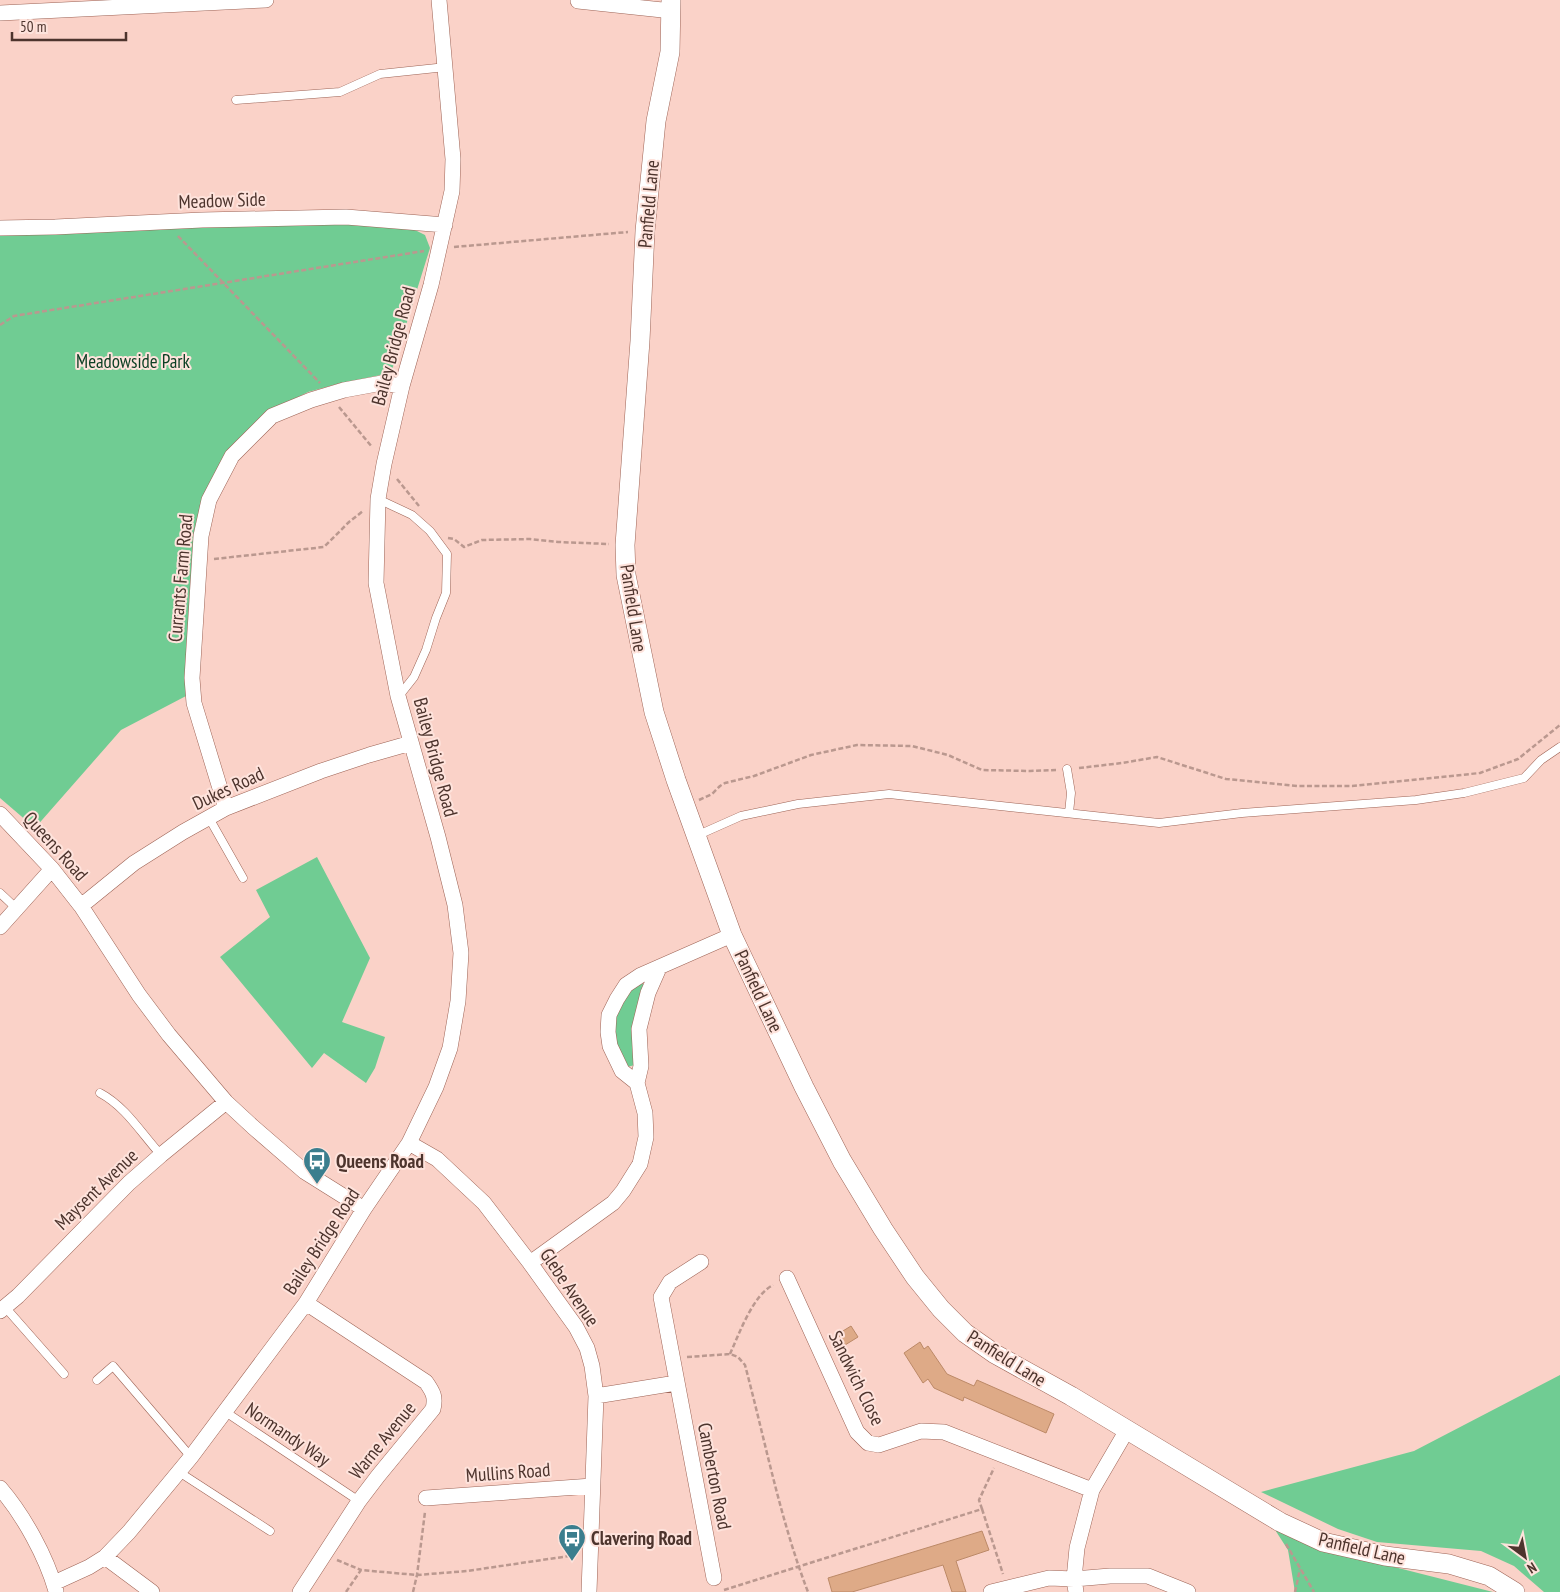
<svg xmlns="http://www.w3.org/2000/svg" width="1560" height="1592" font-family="'PT Sans Narrow',sans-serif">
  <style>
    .green { fill: #70cc93 }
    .building { fill: #deaa87; stroke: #bc8967 }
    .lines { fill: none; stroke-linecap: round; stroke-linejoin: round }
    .service-casing { stroke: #9d6355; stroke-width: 9 }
    .minor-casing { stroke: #9d6355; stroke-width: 16 }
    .tertiary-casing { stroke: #9d6355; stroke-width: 20 }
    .path { stroke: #ba988f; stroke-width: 2.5; stroke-dasharray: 5 2.5; stroke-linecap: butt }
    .service { stroke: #fff; stroke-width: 8 }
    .minor { stroke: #fff; stroke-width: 15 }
    .tertiary { stroke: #fff; stroke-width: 19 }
    .labels { text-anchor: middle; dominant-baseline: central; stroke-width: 4; stroke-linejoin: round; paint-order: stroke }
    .street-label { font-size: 19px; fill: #4d342d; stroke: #fee3dc }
    .park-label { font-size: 19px; fill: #0b3f23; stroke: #fee3dc }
    .poi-label { font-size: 19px; font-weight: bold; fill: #4d342d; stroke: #fee3dc; text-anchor: start }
  </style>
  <rect width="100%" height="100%" fill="#fad2c8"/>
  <!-- green -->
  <path class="green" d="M346,223L413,229L425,235L430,248L391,373L341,383L308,392L269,412L203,500L188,642L186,696L121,730L35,828L0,798V231Z
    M317,857L370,958L342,1022L385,1037L375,1068L366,1083L324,1053L312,1068L220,957L270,917L256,890Z
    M641,982L645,986L635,1065L627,1067L619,1056L613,1030L615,1014L625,993Z
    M1560,1375V1592H1544L1514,1566L1481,1551L1377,1542L1338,1529L1261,1492L1414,1451Z
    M1270,1522L1343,1554L1493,1592H1295L1288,1550Z"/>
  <!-- building -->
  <path class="building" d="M851,1326L858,1337L845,1345L838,1334Z
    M920,1342L924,1349L928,1346L947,1374L974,1386L977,1380L1054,1414L1046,1433L964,1397L963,1401L934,1388L928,1379L923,1383L904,1353Z
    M982,1531L989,1550L956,1561L966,1592H952L943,1565L852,1592H832L828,1578Z"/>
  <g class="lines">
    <defs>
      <path id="service" d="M236,100L340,92L380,74L446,67
        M378,499L412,515L430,531L447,554L446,593L436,618L426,650L414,677L399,696
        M1067,769L1071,793L1069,813
        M209,818L243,878
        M696,836L741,816L798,804L889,794L1159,823L1242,813L1416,800L1464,793L1524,778L1541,760L1560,747
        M0,893L16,908
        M100,1093C126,1107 141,1133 161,1155
        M5,1307L64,1374
        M97,1380L113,1366L191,1457
        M224,1411L359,1501
        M179,1472L270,1531"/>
      <path id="minor" d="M578,1L672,11
        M0,13L266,0
        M0,228L55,227L202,220L346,217L445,225
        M226,808L194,703L192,678L201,536L209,500L232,456L272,416L311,400L344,390L382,383L402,386
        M0,814L52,869L81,906L139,995L169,1035L226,1102L253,1127L305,1172L364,1209
        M81,906L134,863L183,832L226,808L321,771L369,755L411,743
        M0,927L52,869
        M637,1083L622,1071L610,1046L608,1032L609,1015L617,999L626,985L641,975L732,935
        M409,1143L437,1159L484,1203L530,1263L576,1327L587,1348L592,1366L596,1396L589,1592
        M701,1262L670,1282L661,1297L714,1578
        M530,1263L613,1203L623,1191L640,1164L646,1137L645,1113L637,1083L641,1066L639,1029L648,993L659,968
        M787,1278L857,1432L868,1443L879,1445L921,1431L944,1432L1092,1490
        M0,1311L18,1296L129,1183L161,1155L226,1102
        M596,1396L676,1383
        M0,1488C24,1516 46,1556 56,1591
        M426,1498L592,1486
        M105,1557L152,1592
        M54,1583L89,1567L105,1557L129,1532L191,1457L306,1303L364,1209L409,1143L436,1087L450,1048L458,1001L461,953L455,905L438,837L398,696L376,583L378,499L384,464L402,386L431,285L452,191L453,159L439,0
        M300,1592L359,1501L378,1476L433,1409C436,1397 433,1392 426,1382L306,1303
        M991,1592L1049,1578L1074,1579L1110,1576H1148L1188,1592
        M1076,1592L1074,1579L1077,1548L1092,1490L1127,1430"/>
      <path id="tertiary" d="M671,0L670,52L656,121L645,231L640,341L625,545L626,575L654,712L676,780L732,935L804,1087L842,1161L883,1229L915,1277L941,1309L965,1333L995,1354L1071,1396L1280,1522L1323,1542L1385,1556L1449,1564L1489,1576L1515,1592"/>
    </defs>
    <!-- service casing -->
    <use href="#service" class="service-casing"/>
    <!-- minor casing -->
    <use href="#minor" class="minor-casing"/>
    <!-- tertiary casing -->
    <use href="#tertiary" class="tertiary-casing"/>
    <!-- path -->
    <path class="path" d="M178,236L320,383
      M454,247L628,232
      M0,325L14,316L424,251
      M339,407L372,447
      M397,479L419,506
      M448,538L454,539L464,547L482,540L530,539L558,542L609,544
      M214,559L324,547L349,522L363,511
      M1079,768L1122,763L1157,757L1226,779L1298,786H1352L1480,773L1518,759L1560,725
      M699,800L712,794L720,786L725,783L754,776L811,755L857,745L912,746L948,755L982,770L1030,771L1056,770
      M730,1354C739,1334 753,1295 773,1285
      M687,1357L730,1354L738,1357L745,1365C765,1440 780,1519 808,1592
      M982,1509L1003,1574
      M1286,1544L1314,1592
      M337,1560L361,1570
      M724,1590L982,1509L979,1500L994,1468
      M346,1592L361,1570L417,1575L467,1571L576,1555
      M413,1592L417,1575L425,1512
      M1295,1592L1300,1569"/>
    <!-- service -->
    <use href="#service" class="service"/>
    <!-- minor -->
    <use href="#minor" class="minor"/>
    <!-- tertiary -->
    <use href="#tertiary" class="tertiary"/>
  </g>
  <!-- icons -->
  <defs>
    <symbol id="bus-pin" viewBox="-11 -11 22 30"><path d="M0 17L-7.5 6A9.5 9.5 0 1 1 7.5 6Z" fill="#3b7e8e" stroke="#fee3dc"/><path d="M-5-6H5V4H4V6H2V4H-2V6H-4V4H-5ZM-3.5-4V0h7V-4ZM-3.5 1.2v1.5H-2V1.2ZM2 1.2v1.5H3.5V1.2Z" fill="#fff"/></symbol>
  </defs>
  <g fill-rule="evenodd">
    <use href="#bus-pin" x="301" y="1145" width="32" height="43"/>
    <use href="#bus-pin" x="556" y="1522" width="32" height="43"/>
  </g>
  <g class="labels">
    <!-- street labels -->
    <g class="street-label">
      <text transform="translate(222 200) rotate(-2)">Meadow Side</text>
      <text transform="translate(648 204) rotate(-85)">Panfield Lane</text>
      <text transform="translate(393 346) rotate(-75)">Bailey Bridge Road</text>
      <text transform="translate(180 578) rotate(-85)">Currants Farm Road</text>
      <text transform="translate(634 608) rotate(81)">Panfield Lane</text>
      <text transform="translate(436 757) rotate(75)">Bailey Bridge Road</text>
      <text transform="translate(228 788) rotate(-25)">Dukes Road</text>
      <text transform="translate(56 846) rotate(48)">Queens Road</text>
      <text transform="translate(759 991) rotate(65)">Panfield Lane</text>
      <text transform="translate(96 1189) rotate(-44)">Maysent Avenue</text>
      <text transform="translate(321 1241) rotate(-57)">Bailey Bridge Road</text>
      <text transform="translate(570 1287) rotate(56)">Glebe Avenue</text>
      <text transform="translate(1007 1358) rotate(32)">Panfield Lane</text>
      <text transform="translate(857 1378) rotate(64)">Sandwich Close</text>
      <text transform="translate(288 1434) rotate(34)">Normandy Way</text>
      <text transform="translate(382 1440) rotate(-51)">Warne Avenue</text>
      <text transform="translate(508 1472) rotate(-4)">Mullins Road</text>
      <text transform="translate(715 1476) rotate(79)">Camberton Road</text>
      <text transform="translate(1362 1548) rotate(13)">Panfield Lane</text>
    </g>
    <!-- park labels -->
    <g class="park-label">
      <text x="133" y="361">Meadowside Park</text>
    </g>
    <!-- poi labels -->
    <g class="poi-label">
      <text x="336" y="1161">Queens Road</text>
      <text x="591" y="1538">Clavering Road</text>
    </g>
  </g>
  <!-- north arrow -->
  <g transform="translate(1525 1557) rotate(148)" stroke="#fee3dc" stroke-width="4" paint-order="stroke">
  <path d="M0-4L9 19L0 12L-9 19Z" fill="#4d342d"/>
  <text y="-8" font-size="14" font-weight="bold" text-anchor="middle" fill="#4d342d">N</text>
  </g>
  <!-- scale -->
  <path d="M12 32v8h114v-8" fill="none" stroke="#4d342d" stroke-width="2.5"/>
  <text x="20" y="32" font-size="15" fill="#4d342d" stroke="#fee3dc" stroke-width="4" paint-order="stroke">50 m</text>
</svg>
